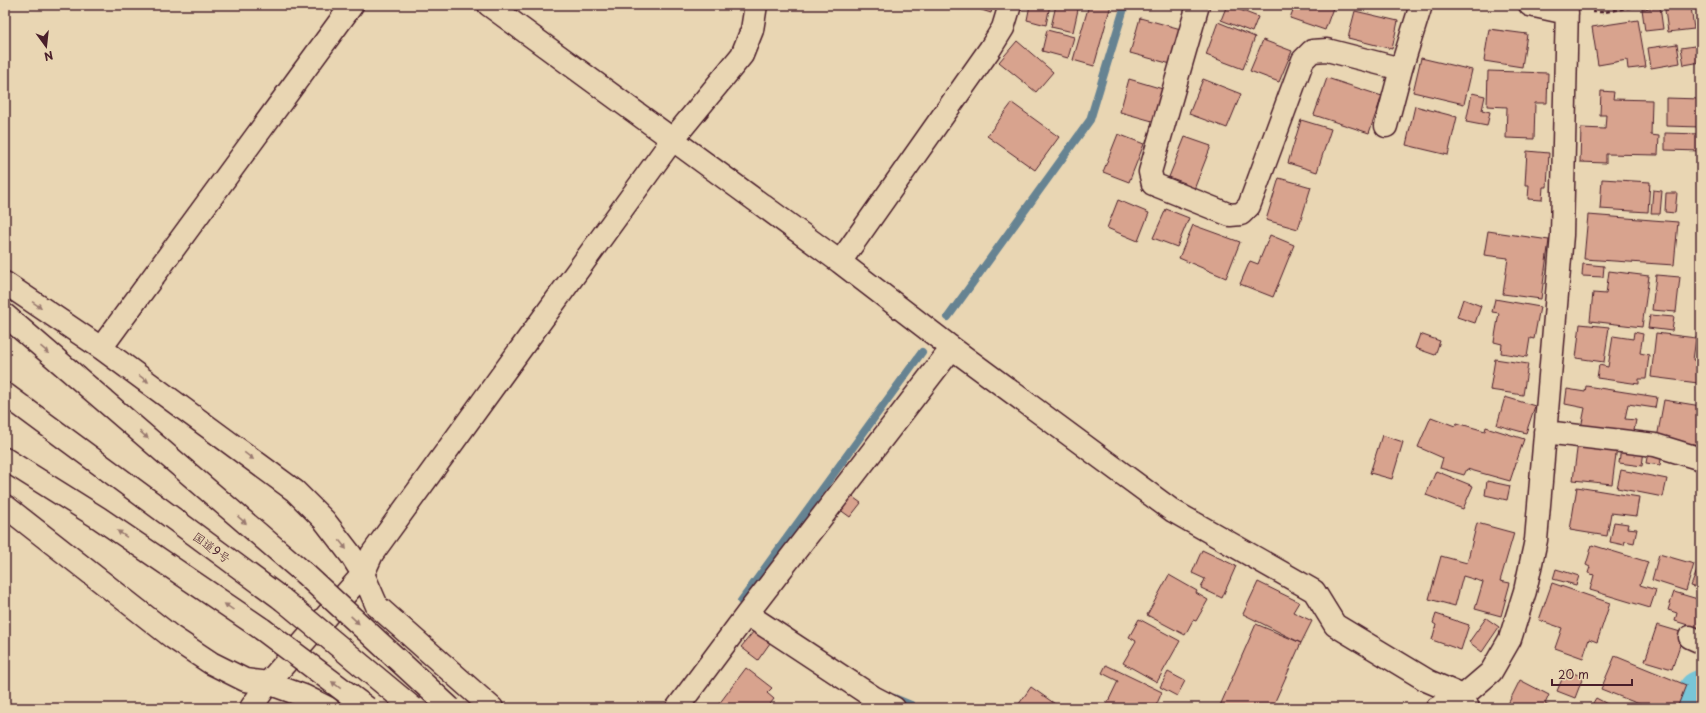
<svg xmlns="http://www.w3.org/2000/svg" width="1706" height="713" font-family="'Playpen Sans','Klee One',sans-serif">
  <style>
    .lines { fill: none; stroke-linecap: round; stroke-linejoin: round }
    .stream { stroke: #668392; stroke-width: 8 }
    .river { stroke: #78c5d7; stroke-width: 48 }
    .building { fill: #d8a38e; stroke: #4a1f2b }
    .minor-casing { stroke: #4a1f2b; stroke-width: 25 }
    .highway-casing { stroke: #4a1f2b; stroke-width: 25 }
    .path { stroke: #4a1f2b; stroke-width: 2.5; stroke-dasharray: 4 3; stroke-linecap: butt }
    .minor { stroke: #e9d6b3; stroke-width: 22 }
    .highway { stroke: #e9d6b3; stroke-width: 22 }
    .highway-bridge-casing { stroke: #4a1f2b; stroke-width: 25; stroke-linecap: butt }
    .highway-bridge { stroke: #e9d6b3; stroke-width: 22 }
    .oneway { fill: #9a7a6f }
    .labels { text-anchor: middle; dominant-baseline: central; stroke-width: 4; stroke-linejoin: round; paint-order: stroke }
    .street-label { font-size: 12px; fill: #4a1f2b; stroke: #e9d6b3 }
  </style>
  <rect width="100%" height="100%" fill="#e9d6b3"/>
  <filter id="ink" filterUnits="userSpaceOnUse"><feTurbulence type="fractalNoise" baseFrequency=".025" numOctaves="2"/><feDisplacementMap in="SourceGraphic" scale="8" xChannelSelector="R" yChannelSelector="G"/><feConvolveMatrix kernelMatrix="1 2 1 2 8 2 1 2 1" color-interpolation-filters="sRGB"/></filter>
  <g filter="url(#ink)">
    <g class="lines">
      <!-- stream -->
      <path class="stream" d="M948,317L1090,120L1125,5
        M741,601L922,352
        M894,698L911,705"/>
      <!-- river -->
      <path class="river" d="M1694,708L1701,694"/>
    </g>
    <!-- building -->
    <path class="building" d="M972,5H993L991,13L972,7Z
      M1030,5H1050L1046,25L1027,20Z
      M1056,5H1079L1073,32L1051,27Z
      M1089,5H1111L1094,66L1073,60Z
      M1227,5L1258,17L1252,32L1221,20Z
      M1295,5H1334L1325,30L1290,18Z
      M1660,7L1663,29L1645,31L1642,9Z
      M1691,7L1694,29L1668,32L1665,10Z
      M1355,11L1398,21L1392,49L1348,38Z
      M1140,18L1181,29L1171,64L1130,53Z
      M1638,20L1646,67L1628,69L1627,60L1598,65L1592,27Z
      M1218,22L1255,37L1243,69L1206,55Z
      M1489,29L1527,34L1522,67L1484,61Z
      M1047,30L1074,37L1068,58L1042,51Z
      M1263,40L1292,51L1279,82L1250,71Z
      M1017,41L1053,72L1036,92L999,62Z
      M1677,44L1680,63L1651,68L1648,48Z
      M1701,45V62L1684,65L1681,48Z
      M1421,58L1472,70L1464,104L1413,92Z
      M1488,71L1548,73L1547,103H1535L1534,139L1506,138L1507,107L1487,106Z
      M1327,78L1382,96L1369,133L1314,115Z
      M1129,79L1166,90L1156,122L1120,112Z
      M1203,79L1241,94L1227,128L1189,114Z
      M1601,91L1614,92L1613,99L1652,100L1651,135L1659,136L1658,155L1606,154V163L1580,162L1581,128L1605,129L1606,115H1600Z
      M1472,93L1485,96L1482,110L1490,112L1487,126L1466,122Z
      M1666,98L1701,99V127L1666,126Z
      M1012,103L1059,137L1035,170L987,136Z
      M1415,106L1457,117L1448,155L1406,145Z
      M1301,120L1331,129L1317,172L1288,163Z
      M1665,133L1701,134V151L1665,150Z
      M1118,134L1144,144L1129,182L1103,172Z
      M1185,137L1211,146L1193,192L1183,189L1185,183L1169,177Z
      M1527,151L1549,153L1547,187H1543L1542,200L1528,199L1529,185H1525Z
      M1279,178L1311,187L1298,229L1266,220Z
      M1602,179L1650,182L1648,212L1600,209Z
      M1653,190L1662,191L1660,214H1651Z
      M1666,193H1677L1675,213L1665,212Z
      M1118,200L1149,213L1138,241L1107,228Z
      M1166,209L1189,218L1177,247L1153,238Z
      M1588,215L1678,222L1674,265L1584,259Z
      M1193,225L1240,242L1226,278L1179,258Z
      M1488,231L1549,240L1541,299L1503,294L1508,258L1484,255Z
      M1270,235L1294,245L1273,297L1240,284L1250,261L1258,264Z
      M1583,264L1604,266L1603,277L1582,276Z
      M1609,271L1649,276L1642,327L1590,321L1593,293L1606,294Z
      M1656,275L1680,277L1676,312L1652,310Z
      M1463,299L1481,306L1475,323L1457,317Z
      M1495,299L1540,307L1534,339L1530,338L1527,357L1501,353L1502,344L1494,342L1499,313L1492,312Z
      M1650,315L1674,317L1672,331L1648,328Z
      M1580,324L1609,327L1604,362L1576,358Z
      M1634,332L1643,334L1640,353L1649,355L1646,379H1639V384L1597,378L1599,365L1608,367L1613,336L1633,339Z
      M1656,333L1696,338L1693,360L1701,361L1698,383L1651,377Z
      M1420,334L1440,341L1435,355L1415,348Z
      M1495,359L1528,364L1523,395L1490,390Z
      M1586,386L1657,397L1655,408L1628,404L1625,419L1636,420L1633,436L1581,428L1585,408L1565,404L1567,389L1585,392Z
      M1505,397L1535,406L1526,433L1497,425Z
      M1664,400L1701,406V434L1699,445L1657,438Z
      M1431,417L1455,426L1457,423L1485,431L1486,427L1524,439L1510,481L1467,469L1464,475L1440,468L1443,458L1418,447Z
      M1382,435L1403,442L1392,479L1370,473Z
      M1578,442L1617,447L1612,484L1573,480Z
      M1621,447L1644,450L1642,466L1619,463Z
      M1648,452L1662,454L1660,465L1646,463Z
      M1621,470L1667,479L1663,497L1617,488Z
      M1436,471L1473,486L1463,509L1426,495Z
      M1487,481L1510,486L1507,500L1485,495Z
      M1577,487L1639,497L1636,516L1611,513L1607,536L1570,530Z
      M850,495L861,503L850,517L839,509Z
      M1614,522L1628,524L1627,528L1637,529L1634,543L1625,541L1624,545L1610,542Z
      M1477,523L1514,533L1500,581L1510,583L1501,616L1475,609L1483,582L1463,576L1455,606L1429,599L1441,556L1467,563Z
      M1592,545L1648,562L1640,585L1656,590L1650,608L1590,590L1594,575L1588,573L1590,567L1586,565Z
      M1202,550L1236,566L1222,598L1201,588L1205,579L1192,573Z
      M1659,554L1694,564L1686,591L1652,580Z
      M1698,568L1701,569V589L1691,586Z
      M1556,569L1579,576L1576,585L1553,579Z
      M1169,575L1197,591L1196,593L1208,600L1196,621L1193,620L1185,635L1147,615Z
      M1258,582L1299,602L1293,612L1312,621L1301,643L1243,614Z
      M1552,583L1610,603L1597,642L1589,639L1583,658L1555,648L1562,628L1539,620Z
      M1674,592L1701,600V629L1675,621L1677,613L1668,610Z
      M1436,614L1469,625L1461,650L1432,640L1436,625L1433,623Z
      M1486,618L1499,627L1482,652L1469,642Z
      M1139,619L1180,641L1157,682L1123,663L1136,641L1129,637Z
      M1256,624L1301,643L1272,708H1219Z
      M1657,625L1684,633L1672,669L1645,661Z
      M754,631L770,643L758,660L741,647Z
      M1615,656L1686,685L1677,708H1649L1601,689Z
      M1106,665L1162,692L1155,708H1105L1118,681L1102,673Z
      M746,668L772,688L767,693L774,699L767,708H716Z
      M1566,670L1583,677L1575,698L1557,691Z
      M1168,672L1185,681L1177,696L1160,687Z
      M1520,680L1549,695L1545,704L1553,708H1506Z
      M1031,687L1058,706L1057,708H1016Z
      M1596,698L1615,708H1590Z"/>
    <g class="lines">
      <defs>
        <path id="minor" d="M489,5L840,262L952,348L1173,511L1314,591L1335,625L1428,681L1463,696L1468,708
          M1198,5L1150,172L1153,184L1230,215L1241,214L1249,206L1303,60L1312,51L1327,50L1401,69L1421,5
          M1530,5L1567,13
          M1386,126L1401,69
          M840,262L990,49L1003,28L1010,5
          M5,283L101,348L295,491L324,520L351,555L363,574L377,606L492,708
          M101,348L352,5
          M1545,432L1655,445L1701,459
          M5,506L172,637L211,663L245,680L268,683L304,696L328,708
          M747,614L873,697L894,708
          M1690,637L1701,642
          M251,708L268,683L363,574L372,554L673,139L742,55L752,30L756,5
          M677,708L747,614L952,348
          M1437,708L1463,696L1491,672L1510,639L1525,591L1536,540L1562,235L1567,5"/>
        <path id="highway" d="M5,315L305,574
          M5,394L282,599
          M5,459L99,518L262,629"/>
      </defs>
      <!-- minor casing -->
      <use href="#minor" class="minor-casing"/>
      <!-- highway casing -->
      <use href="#highway" class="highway-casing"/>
      <!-- path -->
      <path class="path" d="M1592,12H1604L1645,5"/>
      <!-- minor -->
      <use href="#minor" class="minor"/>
      <!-- highway -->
      <use href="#highway" class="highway"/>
      <defs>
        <path id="highway-bridge" d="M305,574L450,708
          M282,599L413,708
          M262,629L367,708"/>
      </defs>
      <!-- highway-bridge casing -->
      <use href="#highway-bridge" class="highway-bridge-casing"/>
      <!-- highway-bridge -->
      <use href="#highway-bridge" class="highway-bridge"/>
    </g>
    <!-- one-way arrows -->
    <defs><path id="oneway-solid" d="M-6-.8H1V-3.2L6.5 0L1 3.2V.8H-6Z"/></defs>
    <g class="oneway">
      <use href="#oneway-solid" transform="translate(37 305) rotate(34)"/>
      <use href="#oneway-solid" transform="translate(45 350) rotate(41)"/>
      <use href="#oneway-solid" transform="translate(144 379) rotate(36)"/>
      <use href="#oneway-solid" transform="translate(144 435) rotate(41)"/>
      <use href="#oneway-solid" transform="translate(249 456) rotate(37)"/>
      <use href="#oneway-solid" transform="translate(242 520) rotate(41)"/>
      <use href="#oneway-solid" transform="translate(122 534) rotate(-146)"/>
      <use href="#oneway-solid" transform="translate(343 545) rotate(52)"/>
      <use href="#oneway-solid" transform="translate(229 607) rotate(-146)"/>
      <use href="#oneway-solid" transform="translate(355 620) rotate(43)"/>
      <use href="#oneway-solid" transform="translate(336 685) rotate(-143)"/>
    </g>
  </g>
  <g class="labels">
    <!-- street labels -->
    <g class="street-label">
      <text transform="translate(212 547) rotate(36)">国道9号</text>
    </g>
  </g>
  <!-- margin -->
  <rect width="1706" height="713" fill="none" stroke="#e9d6b3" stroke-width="20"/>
  <rect x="10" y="10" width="1686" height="693" fill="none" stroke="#4a1f2b" stroke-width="1.5" filter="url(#ink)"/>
  <!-- north arrow -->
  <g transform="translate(46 46) rotate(165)" stroke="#e9d6b3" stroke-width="3" paint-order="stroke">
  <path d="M0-3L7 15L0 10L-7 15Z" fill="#4a1f2b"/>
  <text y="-6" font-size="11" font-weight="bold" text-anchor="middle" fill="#4a1f2b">N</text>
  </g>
  <!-- scale -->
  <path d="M1552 679v6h80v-6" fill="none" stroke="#4a1f2b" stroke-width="2"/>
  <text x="1558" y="679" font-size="12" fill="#4a1f2b" stroke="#e9d6b3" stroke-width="3" paint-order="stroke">20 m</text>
</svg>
